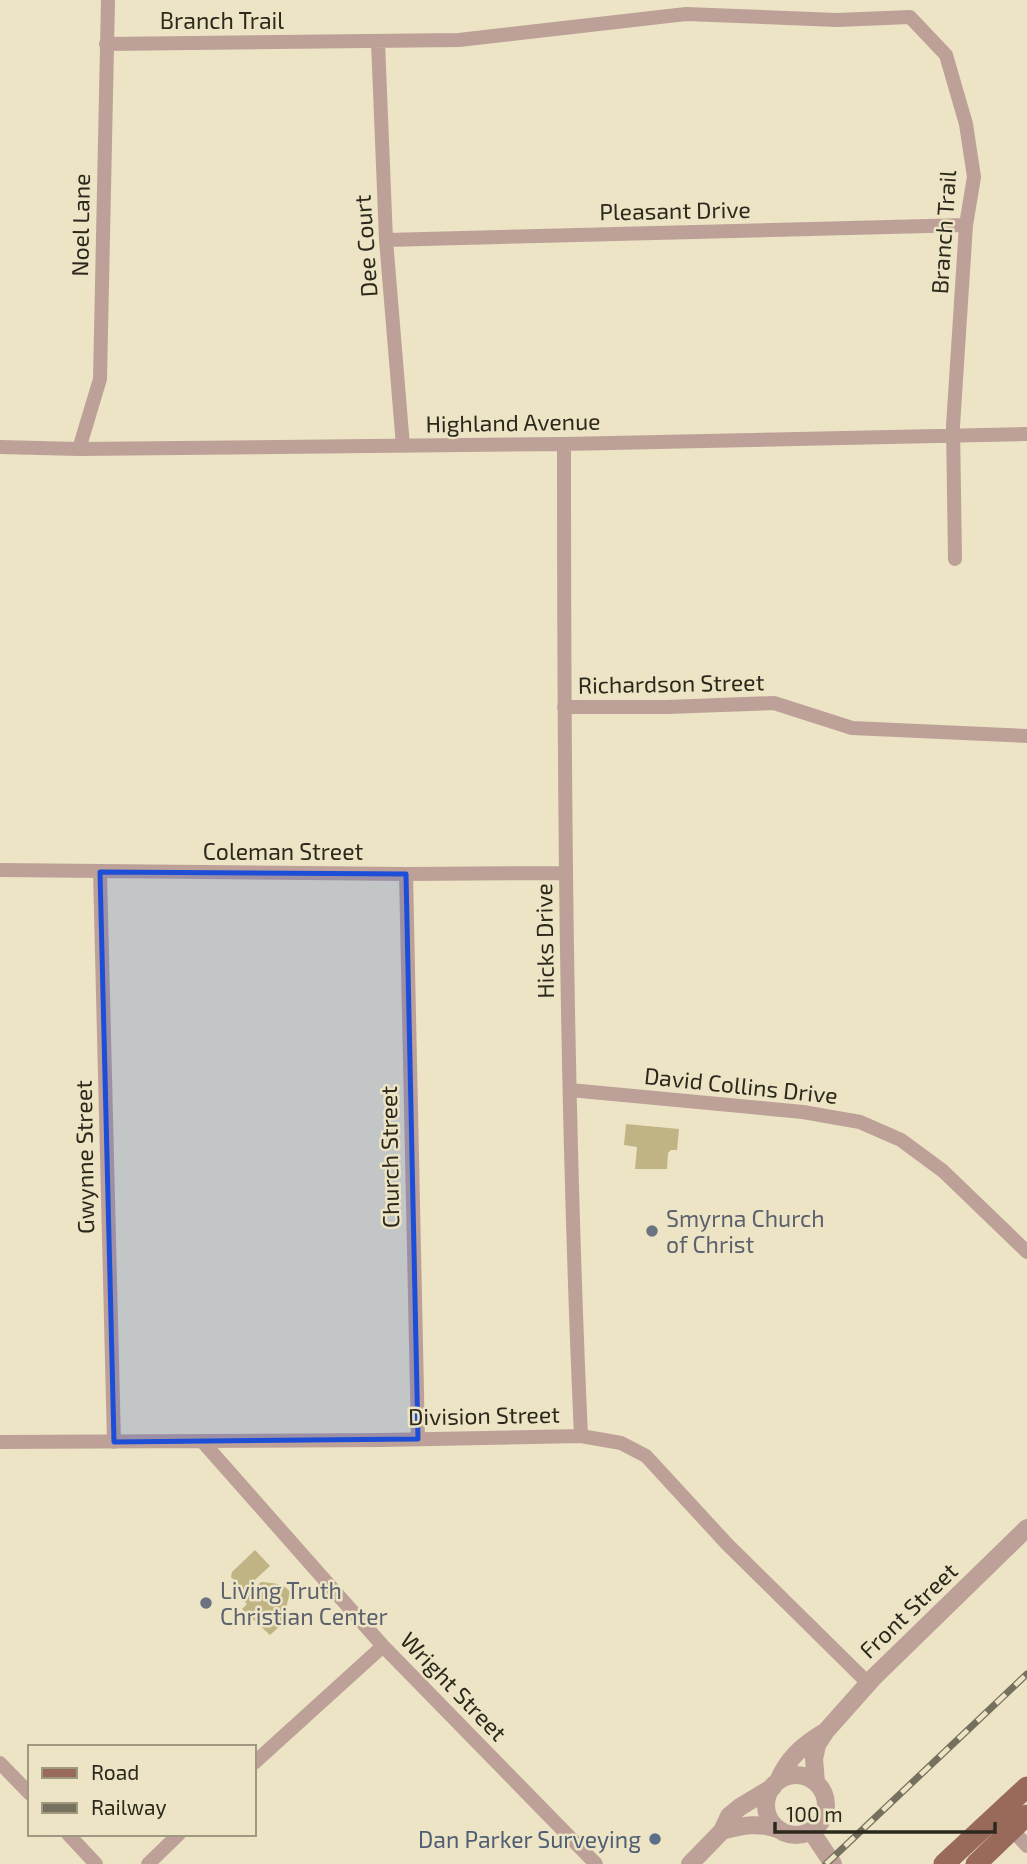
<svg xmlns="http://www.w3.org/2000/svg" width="1027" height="1864" font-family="'Exo 2',sans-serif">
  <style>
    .green { fill: #c0b485 }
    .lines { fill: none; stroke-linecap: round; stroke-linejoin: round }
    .minor { stroke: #bda198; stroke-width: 14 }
    .tertiary { stroke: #bda198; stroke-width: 18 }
    .primary { stroke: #99695a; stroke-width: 21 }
    .rail-casing { stroke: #76715e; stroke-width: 7 }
    .rail { stroke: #ece4c4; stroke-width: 4.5; stroke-dasharray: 13; stroke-linecap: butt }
    .marked { fill: #1d4ed8; fill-opacity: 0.2; stroke: #1d4ed8; stroke-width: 5; stroke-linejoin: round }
    .worship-dot { fill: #6b7280; stroke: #ece4c4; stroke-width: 2.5 }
    .service-dot { fill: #5c6f8a; stroke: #ece4c4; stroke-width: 2.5 }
    .labels { text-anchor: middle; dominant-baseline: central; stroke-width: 5; stroke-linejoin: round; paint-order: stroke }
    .street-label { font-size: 23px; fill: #2b281c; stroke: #ece4c4 }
    .worship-label { font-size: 23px; fill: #5b616d; stroke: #ece4c4; text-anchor: start }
    .service-label { font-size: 23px; fill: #4e5e75; stroke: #ece4c4; text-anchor: end }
  </style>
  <rect width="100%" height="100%" fill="#ece4c4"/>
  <!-- green -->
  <path class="green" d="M626,1124L679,1129L677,1150H671L668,1153L667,1169H635L637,1147L624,1145Z
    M255,1550L270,1566L244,1590L231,1577L232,1572Z
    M261,1582C272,1583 284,1583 290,1592L282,1624L270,1635L242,1609L247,1604L242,1599Z"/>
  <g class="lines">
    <!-- minor -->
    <path class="minor" d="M378,42L386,240L403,446
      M106,44L459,40L686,14L837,20L910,17L946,55L966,124L974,177L966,225L953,426L955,559
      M386,240L966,225
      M564,444C564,775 566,1106 581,1436
      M0,447L79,449L564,444L1027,434
      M79,449L100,379L108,0
      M564,707H667L774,703L852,728L1027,736
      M0,870L406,874L566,873
      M100,872L114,1442
      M406,874L418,1439
      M570,1090L803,1112L860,1122L901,1140L943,1171L1027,1252
      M202,1441L383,1646L596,1864
      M0,1442L382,1440L581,1436L621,1443L646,1456L727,1544L869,1684
      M0,1763L30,1794
      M254,1763L383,1646
      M1006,1823L1027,1846
      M68,1834L96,1864
      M148,1864L179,1834"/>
    <!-- tertiary -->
    <path class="tertiary" d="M766 1805a30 30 0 1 1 60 0a30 30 0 1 1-60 0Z
      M778,1781C788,1758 802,1746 823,1733
      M816,1783L814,1759L817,1745L826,1731L874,1677L1027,1528
      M722,1831C742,1825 760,1822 780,1830
      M811,1831L833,1864
      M690,1864L722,1831L729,1816L740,1807L773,1787"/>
    <!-- primary -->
    <path class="primary" d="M944,1864L1027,1787
      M976,1864L1027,1815"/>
    <defs>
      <path id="rail" d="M826,1864L1027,1674"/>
    </defs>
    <!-- rail casing -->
    <use href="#rail" class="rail-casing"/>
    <!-- rail -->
    <use href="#rail" class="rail"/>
  </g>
  <!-- marked area -->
  <path class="marked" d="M100,872L406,874L418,1439L114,1442Z"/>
  <!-- markers -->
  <g class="worship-dot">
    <circle cx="652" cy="1231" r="7"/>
    <circle cx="206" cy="1603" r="7"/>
  </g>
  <circle class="service-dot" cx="655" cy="1839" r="7"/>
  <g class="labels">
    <!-- street labels -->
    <g class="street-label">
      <text x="222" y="20">Branch Trail</text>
      <text transform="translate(675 210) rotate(-1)">Pleasant Drive</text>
      <text transform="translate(80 225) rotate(-89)">Noel Lane</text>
      <text transform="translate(943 232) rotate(-86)">Branch Trail</text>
      <text transform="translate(365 246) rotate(-94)">Dee Court</text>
      <text transform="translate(513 422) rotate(-1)">Highland Avenue</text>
      <text transform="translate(671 683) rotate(-1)">Richardson Street</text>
      <text x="283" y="851">Coleman Street</text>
      <text transform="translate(544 941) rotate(-91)">Hicks Drive</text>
      <text transform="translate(741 1085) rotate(6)">David Collins Drive</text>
      <text transform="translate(84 1157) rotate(-91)">Gwynne Street</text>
      <text transform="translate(389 1157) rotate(-91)">Church Street</text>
      <text transform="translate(484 1415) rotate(-1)">Division Street</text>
      <text transform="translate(908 1610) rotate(-44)">Front Street</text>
      <text transform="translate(454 1686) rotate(46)">Wright Street</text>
    </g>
    <!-- worship labels -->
    <g class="worship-label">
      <text x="666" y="1218">Smyrna Church<tspan x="666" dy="26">of Christ</tspan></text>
      <text x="220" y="1590">Living Truth<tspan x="220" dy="26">Christian Center</tspan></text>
    </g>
    <!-- service labels -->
    <g class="service-label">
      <text x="641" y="1839">Dan Parker Surveying</text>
    </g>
  </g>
  <!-- legend -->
  <rect x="28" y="1745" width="228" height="91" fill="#ece4c4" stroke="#9f9981" stroke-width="2"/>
  <rect x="42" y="1768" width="35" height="10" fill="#99695a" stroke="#9f9981" stroke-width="2"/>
  <text x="91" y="1780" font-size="21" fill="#2b281c">Road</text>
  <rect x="42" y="1803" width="35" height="10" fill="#76715e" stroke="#9f9981" stroke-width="2"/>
  <text x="91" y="1815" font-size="21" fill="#2b281c">Railway</text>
  <!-- scale -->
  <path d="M775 1822v10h220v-10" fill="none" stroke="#2b281c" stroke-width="3.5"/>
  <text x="786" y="1822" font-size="21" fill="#2b281c" stroke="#ece4c4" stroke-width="5" paint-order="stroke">100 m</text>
</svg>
